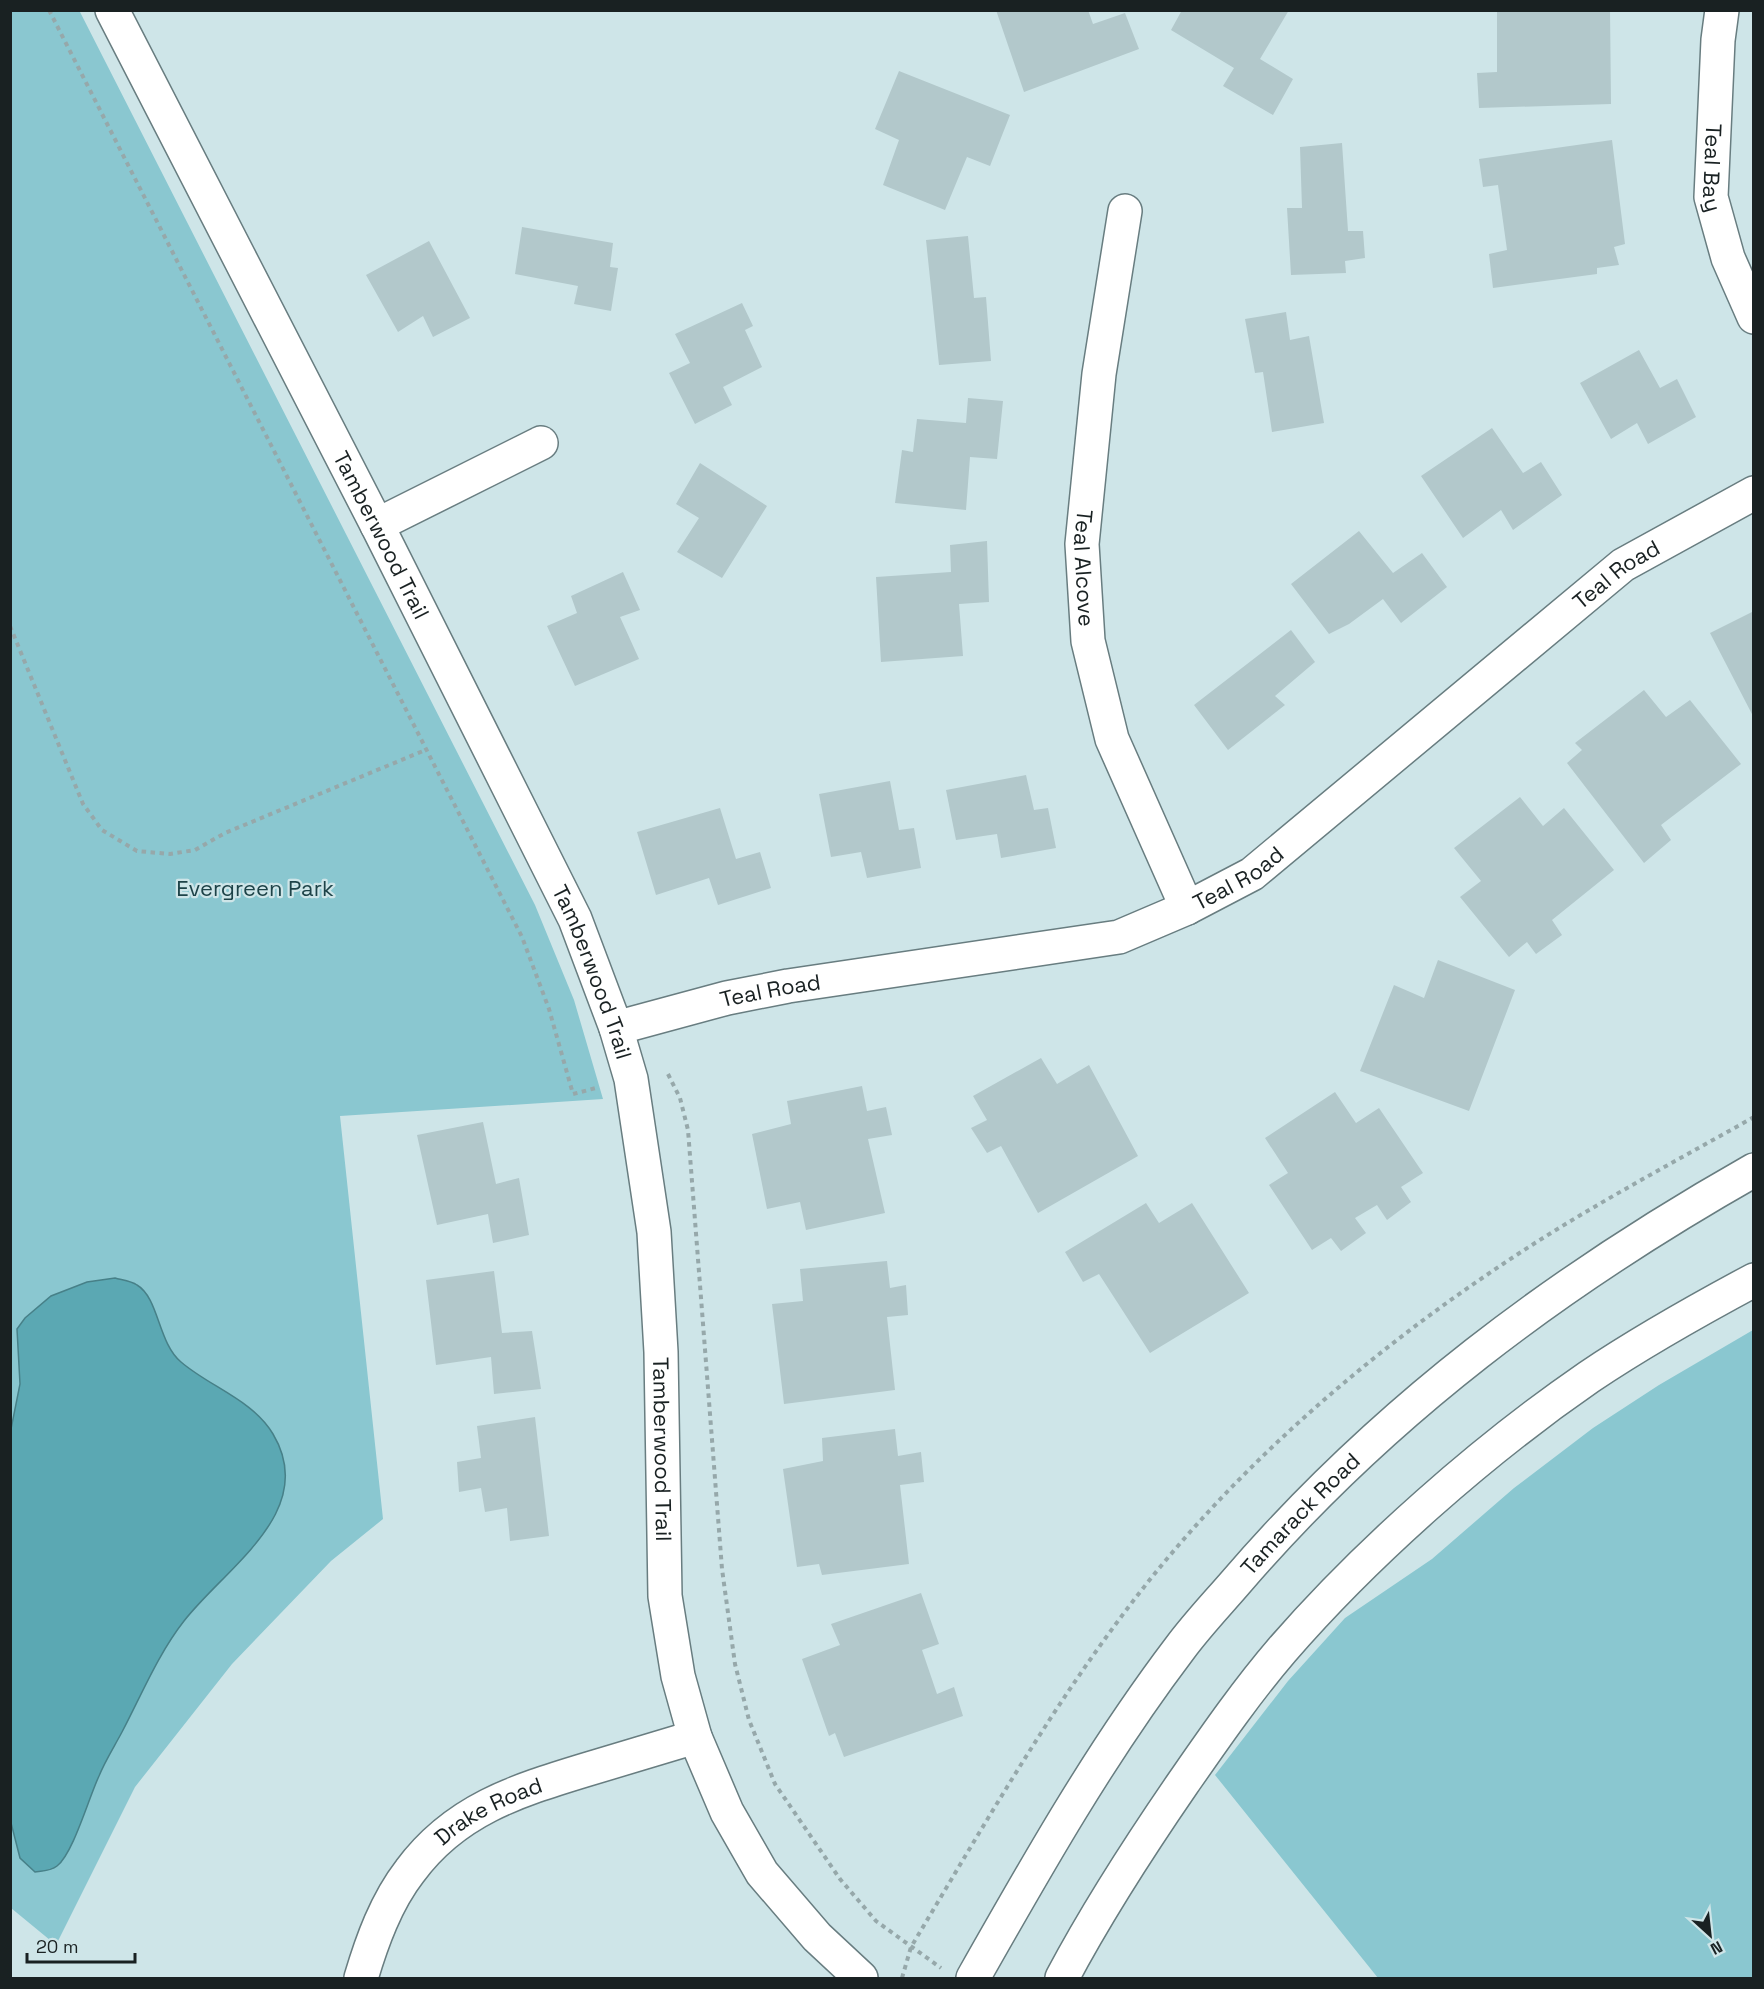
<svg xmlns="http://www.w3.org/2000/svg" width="1764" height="1989" font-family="'Space Grotesk',sans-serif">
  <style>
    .green { fill: #8ac7d0 }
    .water { fill: #5ba8b3; stroke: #478088; stroke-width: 1.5 }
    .building { fill: #b2c8cb }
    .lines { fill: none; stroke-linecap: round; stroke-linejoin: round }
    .minor-casing { stroke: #687d80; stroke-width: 36 }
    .path { stroke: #96a8aa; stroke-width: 4; stroke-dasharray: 4.5 4.5; stroke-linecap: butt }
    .minor { stroke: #fff; stroke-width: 33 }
    .labels { text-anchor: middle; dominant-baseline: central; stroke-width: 4.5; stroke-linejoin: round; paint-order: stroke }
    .street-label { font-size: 22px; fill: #192122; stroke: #cee5e8 }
    .park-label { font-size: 22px; fill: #1d4348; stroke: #cee5e8 }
  </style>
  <rect width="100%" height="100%" fill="#cee5e8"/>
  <!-- green -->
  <path class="green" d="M79,10L535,905L574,1000L603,1099L340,1116L383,1519L331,1561L232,1664L135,1787L56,1945L11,1908L10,11Z
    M1753,1330V1978H1378L1215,1775L1288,1681L1345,1618L1432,1559L1514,1488L1593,1428L1659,1385Z"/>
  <!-- water -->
  <path class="water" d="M115,1278C122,1280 131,1281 137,1285C159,1298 158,1343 181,1362C210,1387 253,1400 273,1434C319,1511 226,1567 184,1621C158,1654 141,1696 122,1732C114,1747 105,1761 99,1776C89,1797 73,1854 57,1866C51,1871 43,1871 35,1872L20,1858L10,1819V1434L20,1384L17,1329L25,1318L51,1296L87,1282Z"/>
  <!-- building -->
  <path class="building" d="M996,10H1088L1093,24L1125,13L1139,49L1024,92Z
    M1182,10H1289L1260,59L1293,79L1273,115L1223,86L1234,68L1171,30Z
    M1497,10H1610L1611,104L1479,108L1477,73L1497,72Z
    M899,71L1010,115L990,166L967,157L945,210L883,185L899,140L875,129Z
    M1612,140L1625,244L1614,247L1619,265L1597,268V274L1493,288L1489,254L1507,250L1498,185L1483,187L1479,159Z
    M1342,143L1348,231H1363L1365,258L1345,261L1346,273L1291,275L1287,208H1302L1300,147Z
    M522,227L613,243L610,267L618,268L611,311L574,304L578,286L515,274Z
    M968,236L974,298L986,297L991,361L939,365L926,240Z
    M429,241L470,318L433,337L423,316L398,332L366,275Z
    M742,303L753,326L745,330L762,367L723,387L732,405L695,424L669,373L690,363L675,334Z
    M1286,312L1290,340L1309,336L1324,423L1272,432L1263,372L1255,373L1245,319Z
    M1639,350L1660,388L1677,379L1696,417L1648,444L1637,423L1611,439L1580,383Z
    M968,398L1003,401L997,459L970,457L966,510L895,503L902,450L913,452L917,419L966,423Z
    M1492,428L1523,473L1541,462L1562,495L1513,530L1501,510L1463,538L1421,476Z
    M700,463L767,506L722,578L677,552L699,518L676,504Z
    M1359,531L1393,573L1422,553L1447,587L1401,623L1383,599L1349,624L1329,634L1291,584Z
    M987,541L989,602L959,604L963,656L881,662L876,577L951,572L950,545Z
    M623,572L640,610L620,617L639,659L575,686L547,626L577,613L571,596Z
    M1754,611V718L1710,633Z
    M1291,630L1315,662L1275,696L1285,705L1228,750L1194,705Z
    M1644,690L1666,717L1690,700L1741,764L1661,825L1671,840L1644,863L1567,763L1582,750L1575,743Z
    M1026,775L1034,810L1048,808L1056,848L1001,858L997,834L956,840L946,790Z
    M890,781L899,830L914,828L921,868L867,878L861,852L831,857L819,794Z
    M1520,797L1543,826L1564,808L1614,870L1552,920L1562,935L1536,954L1527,942L1509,957L1460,897L1481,881L1454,848Z
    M720,808L736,859L760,852L771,888L718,905L709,878L656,895L637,832Z
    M1438,960L1515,990L1469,1111L1360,1071L1394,985L1424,998Z
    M1041,1058L1057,1084L1089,1065L1138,1156L1038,1213L1001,1146L987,1153L971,1128L987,1120L973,1096Z
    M862,1086L867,1111L886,1107L892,1135L868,1139L885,1213L806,1230L800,1202L767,1209L752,1134L791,1124L787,1101Z
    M1335,1092L1356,1123L1379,1108L1423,1173L1401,1187L1411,1202L1387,1220L1377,1205L1355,1218L1366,1233L1341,1251L1331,1238L1312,1250L1269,1185L1288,1173L1265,1138Z
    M483,1122L496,1184L519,1178L529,1235L493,1243L488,1214L437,1225L417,1135Z
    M1146,1203L1159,1223L1192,1203L1249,1293L1150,1353L1099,1274L1083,1282L1065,1252Z
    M887,1261L890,1288L906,1285L908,1315L887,1317L895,1390L784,1404L772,1304L803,1301L800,1269Z
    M494,1271L502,1333L532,1331L541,1389L494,1394L491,1357L436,1365L426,1280Z
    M535,1417L549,1536L510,1541L507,1508L485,1512L481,1488L459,1492L457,1462L481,1458L477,1426Z
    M895,1429L898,1456L921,1452L924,1482L900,1485L909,1564L822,1575L819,1564L797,1567L783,1469L823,1461L822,1438Z
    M921,1593L939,1644L922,1650L937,1694L954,1687L963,1716L844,1757L835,1733L829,1736L802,1659L840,1645L831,1624Z"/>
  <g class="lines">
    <defs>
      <g id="minor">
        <path id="s1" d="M112,10L377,525L575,919L616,1028L631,1079L654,1232L661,1352L665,1596L678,1676L695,1737L727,1812L762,1873L817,1937L861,1978"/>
        <path id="s2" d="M1722,10L1718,40L1711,197L1728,258L1754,317"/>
        <path id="s3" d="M1125,211L1099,374L1082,544L1088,641L1112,739L1187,908"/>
        <path d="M377,525L541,443"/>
        <path id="s4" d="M616,1028L727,998L788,986L1119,937L1187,908L1252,874L1623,565L1754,493"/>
        <path id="s5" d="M361,1978C372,1941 386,1902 410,1871C455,1810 516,1791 585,1770C622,1759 658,1748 695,1737"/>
        <path id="s6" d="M973,1978C1037,1865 1101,1752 1180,1648C1197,1625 1217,1604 1236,1582C1383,1411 1558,1281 1754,1170"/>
        <path d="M1062,1978C1098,1910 1139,1847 1183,1783C1215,1737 1246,1692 1282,1650C1367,1552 1483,1450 1589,1377C1641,1342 1698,1310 1754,1280"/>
      </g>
    </defs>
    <!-- minor casing -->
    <use href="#minor" class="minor-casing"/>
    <!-- path -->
    <path class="path" d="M49,10L522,937L549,1009L573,1094L596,1088
      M10,626L83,804L102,830L137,851L170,854L195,850L225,833L428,749
      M668,1074L680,1098L688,1130L722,1569L735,1664L749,1720L775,1784L840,1879L876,1921L941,1968
      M902,1978L911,1947C986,1822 1058,1695 1148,1582C1247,1458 1372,1351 1503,1264C1583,1210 1669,1165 1754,1117"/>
    <!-- minor -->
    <use href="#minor" class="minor"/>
  </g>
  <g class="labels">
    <!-- street labels -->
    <g class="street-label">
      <text stroke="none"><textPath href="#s2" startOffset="158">Teal Bay</textPath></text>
      <text stroke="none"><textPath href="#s1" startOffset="590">Tamberwood Trail</textPath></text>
      <text stroke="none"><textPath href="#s3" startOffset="360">Teal Alcove</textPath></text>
      <text stroke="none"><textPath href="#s4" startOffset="1131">Teal Road</textPath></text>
      <text stroke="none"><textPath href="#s4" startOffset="645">Teal Road</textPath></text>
      <text stroke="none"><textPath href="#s1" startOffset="1076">Tamberwood Trail</textPath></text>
      <text stroke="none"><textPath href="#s4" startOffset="159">Teal Road</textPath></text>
      <text stroke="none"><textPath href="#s1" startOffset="1562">Tamberwood Trail</textPath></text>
      <text stroke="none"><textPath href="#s6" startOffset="570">Tamarack Road</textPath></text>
      <text stroke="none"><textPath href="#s5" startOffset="219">Drake Road</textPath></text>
    </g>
    <!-- park labels -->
    <g class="park-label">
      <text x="255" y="888">Evergreen Park</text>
    </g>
  </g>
  <!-- border -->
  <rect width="1764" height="1989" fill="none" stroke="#192122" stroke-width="24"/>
  <!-- north arrow -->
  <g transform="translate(1710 1935) rotate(153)" stroke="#cee5e8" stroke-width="4.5" paint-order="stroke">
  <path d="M0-4.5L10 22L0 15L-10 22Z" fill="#192122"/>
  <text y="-9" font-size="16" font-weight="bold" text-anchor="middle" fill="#192122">N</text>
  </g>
  <!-- scale -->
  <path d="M27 1953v9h108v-9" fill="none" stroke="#192122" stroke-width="3"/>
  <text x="36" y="1953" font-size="18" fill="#192122" stroke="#cee5e8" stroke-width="4.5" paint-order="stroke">20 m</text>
</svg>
